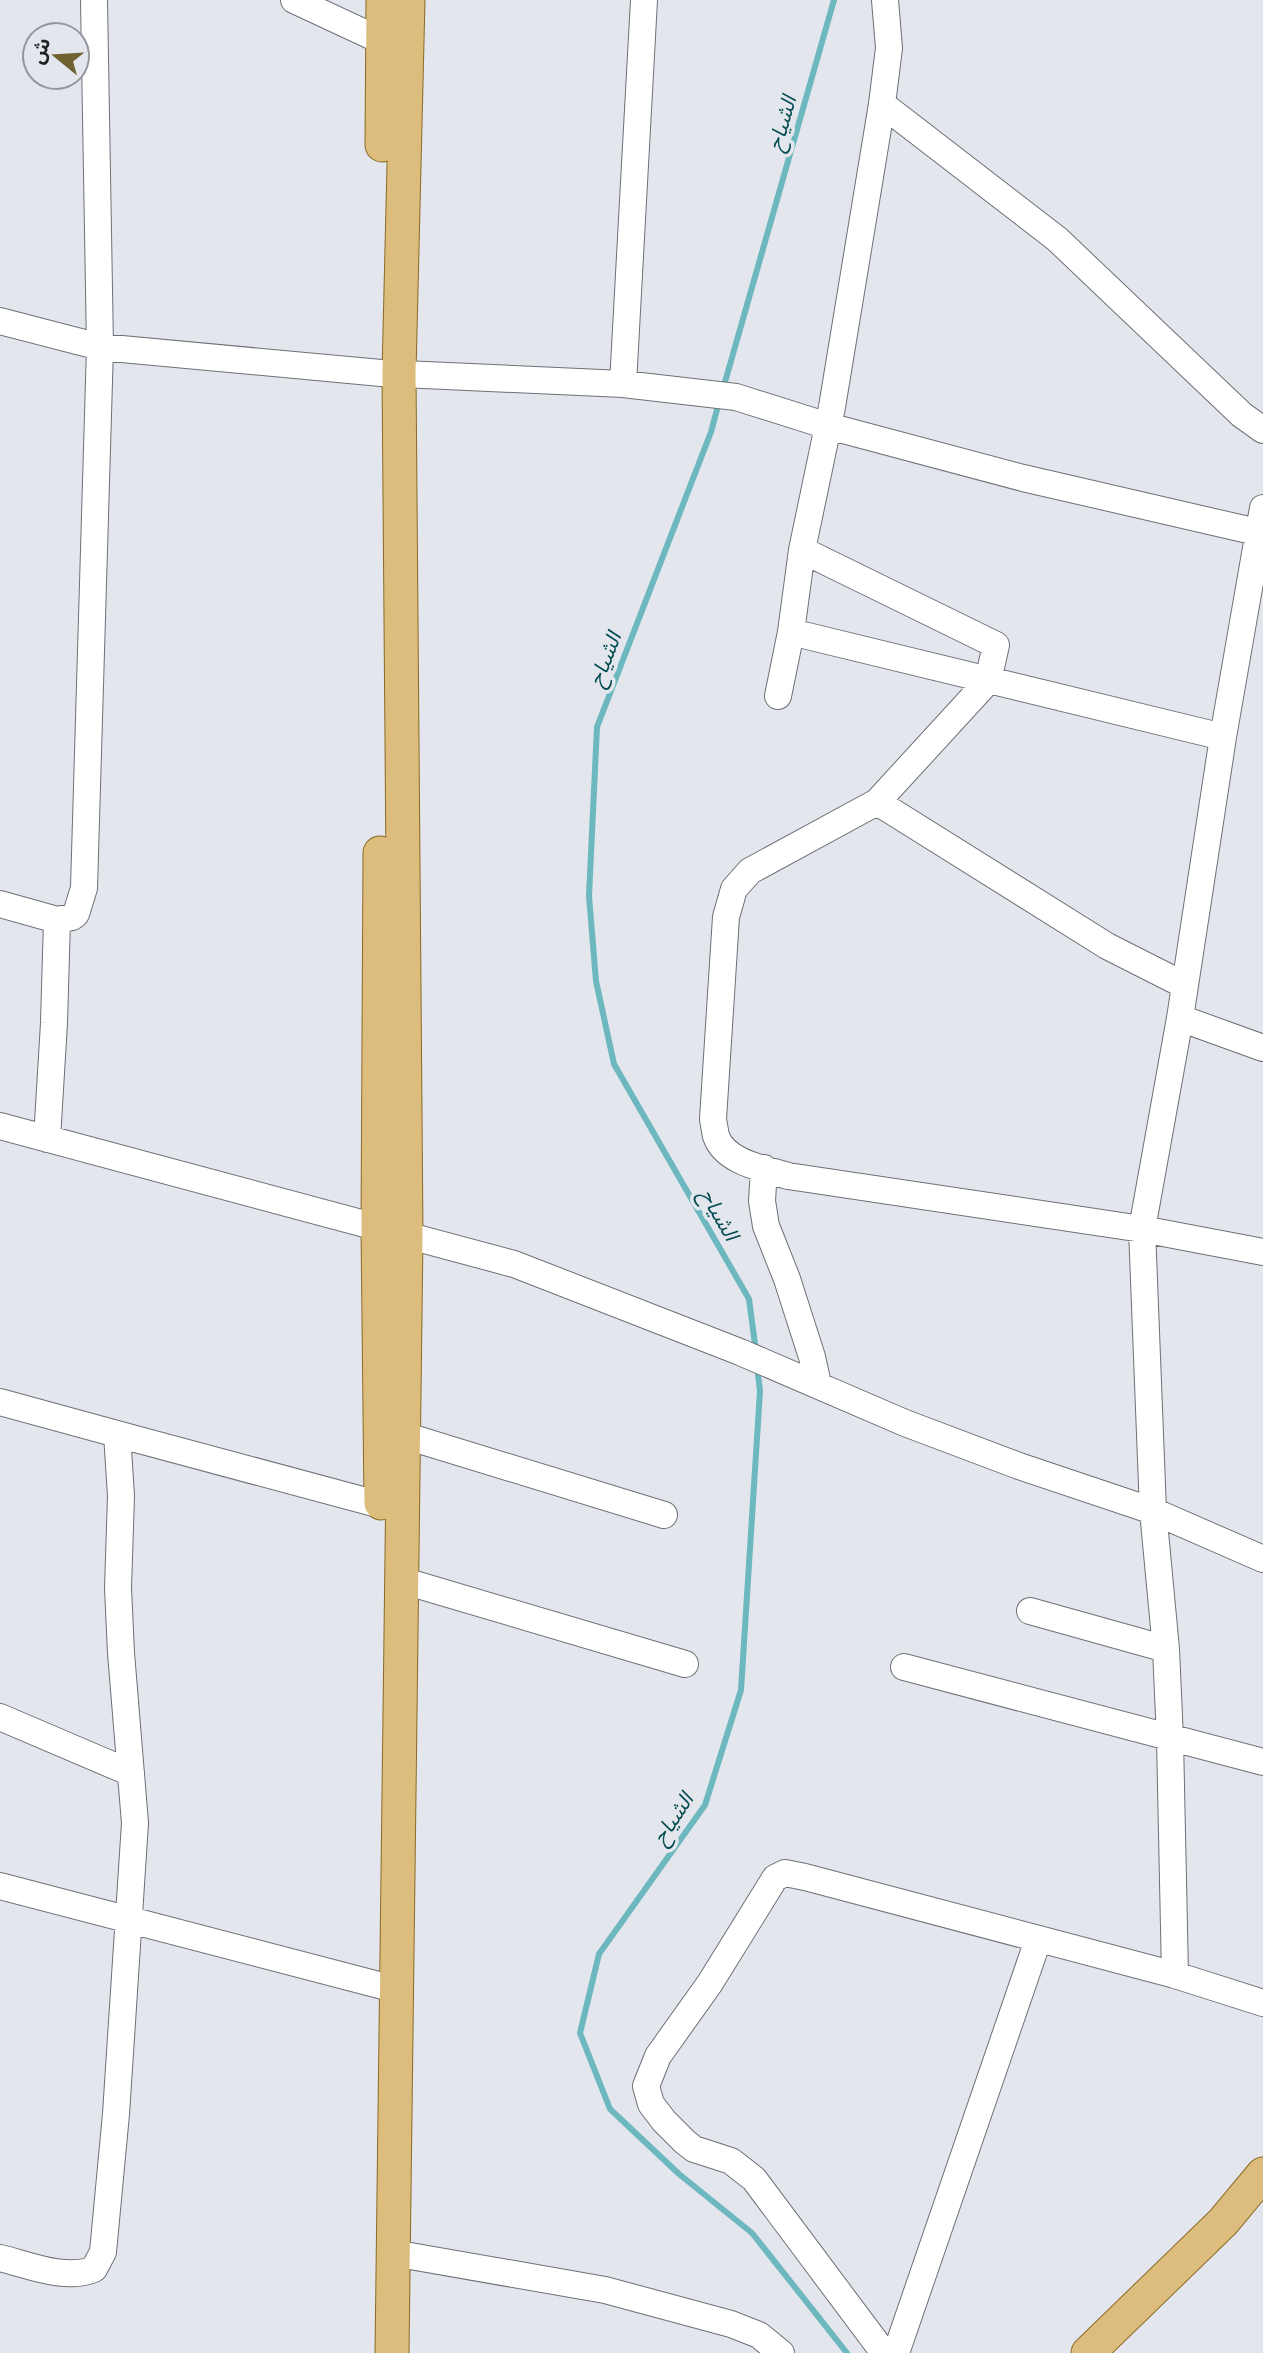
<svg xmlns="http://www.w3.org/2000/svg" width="1263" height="2353" font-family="Quicksand,'Noto Sans Arabic',sans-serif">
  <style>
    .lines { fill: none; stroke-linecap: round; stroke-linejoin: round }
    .stream { stroke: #6cb8be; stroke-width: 6 }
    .minor-casing { stroke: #6d7075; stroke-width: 28 }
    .major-casing { stroke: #8b6a26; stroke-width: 35 }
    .minor { stroke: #fff; stroke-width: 26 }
    .major { stroke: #dcbd7e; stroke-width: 33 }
    .labels { text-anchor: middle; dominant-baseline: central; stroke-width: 7; stroke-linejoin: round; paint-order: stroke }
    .water-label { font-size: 21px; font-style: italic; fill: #044c51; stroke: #e3e6ed }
  </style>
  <rect width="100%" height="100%" fill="#e3e6ed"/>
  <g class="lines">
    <!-- stream -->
    <path class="stream" d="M723,389L834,0
      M719,402L711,432L597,727L589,896L596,981L614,1064L749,1299L756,1352
      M757,1366L760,1391L741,1690L705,1805L599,1954L580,2033L610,2109L679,2174L752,2233L847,2353"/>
    <defs>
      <path id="minor" d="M294,0L382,41
        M885,0L889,48L882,104L1057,239L1242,415L1263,430
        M0,321L100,347L381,373L623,384L736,397L828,426L1023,478L1257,532
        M623,384L644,0
        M802,550L996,645L988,681L877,802L750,871L734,889L726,917L713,1119C714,1125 715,1131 716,1136C725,1163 766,1169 788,1176L1142,1229L1263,1252
        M791,632L1223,737
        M778,696L791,632L802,550L832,407L882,104
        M877,802L1107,946L1184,985
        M0,904L57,920L72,917L76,914L84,888L100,347L94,0
        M1180,1018L1263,1048
        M0,1126L514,1264L740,1352L905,1423L1019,1466L1153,1511L1263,1559
        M47,1139L54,1023L57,920
        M764,1168L762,1201L766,1226L787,1279L812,1357L818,1384
        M0,1402L117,1434L121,1496L118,1588L121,1653L135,1823L116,2114L103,2252L94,2269C66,2281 29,2265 0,2258
        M117,1434L381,1505
        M403,1435L664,1515
        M401,1580L685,1664
        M1030,1611L1166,1649
        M904,1667L1263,1762
        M0,1717L131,1773
        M0,1886L398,1990
        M1175,1975L1170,1739L1166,1649L1153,1511L1142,1229L1180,1018L1223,737L1263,508
        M393,2253L605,2290L731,2324L759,2335L781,2353
        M884,2353L754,2179L731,2161L694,2149L685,2142L664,2121L651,2104L646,2086L658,2056L710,1983L775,1878L785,1873L805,1877L1175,1975L1263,2003
        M896,2353L1038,1940"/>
      <path id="major" d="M382,145L383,0
        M380,853L378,1228L381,1503
        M392,2353L406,1235L399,373L408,0
        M1088,2353L1223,2222L1263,2174"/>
    </defs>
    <!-- minor casing -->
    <use href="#minor" class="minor-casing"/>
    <!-- major casing -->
    <use href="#major" class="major-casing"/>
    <!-- minor -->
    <use href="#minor" class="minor"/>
    <!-- major -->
    <use href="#major" class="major"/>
  </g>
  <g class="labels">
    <!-- water labels -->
    <g class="water-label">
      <text transform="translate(781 123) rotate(-74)">الشياح</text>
      <text transform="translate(604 659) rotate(-69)">الشياح</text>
      <text transform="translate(720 1214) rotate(60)">الشياح</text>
      <text transform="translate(672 1818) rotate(-57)">الشياح</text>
    </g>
  </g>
  <!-- north arrow -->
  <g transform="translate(56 56) rotate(288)"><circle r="33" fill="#e3e6ed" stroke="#95979c" stroke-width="2"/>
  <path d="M0-5L12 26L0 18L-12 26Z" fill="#706230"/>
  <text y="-10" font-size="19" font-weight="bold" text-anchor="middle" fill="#202123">ش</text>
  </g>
</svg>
